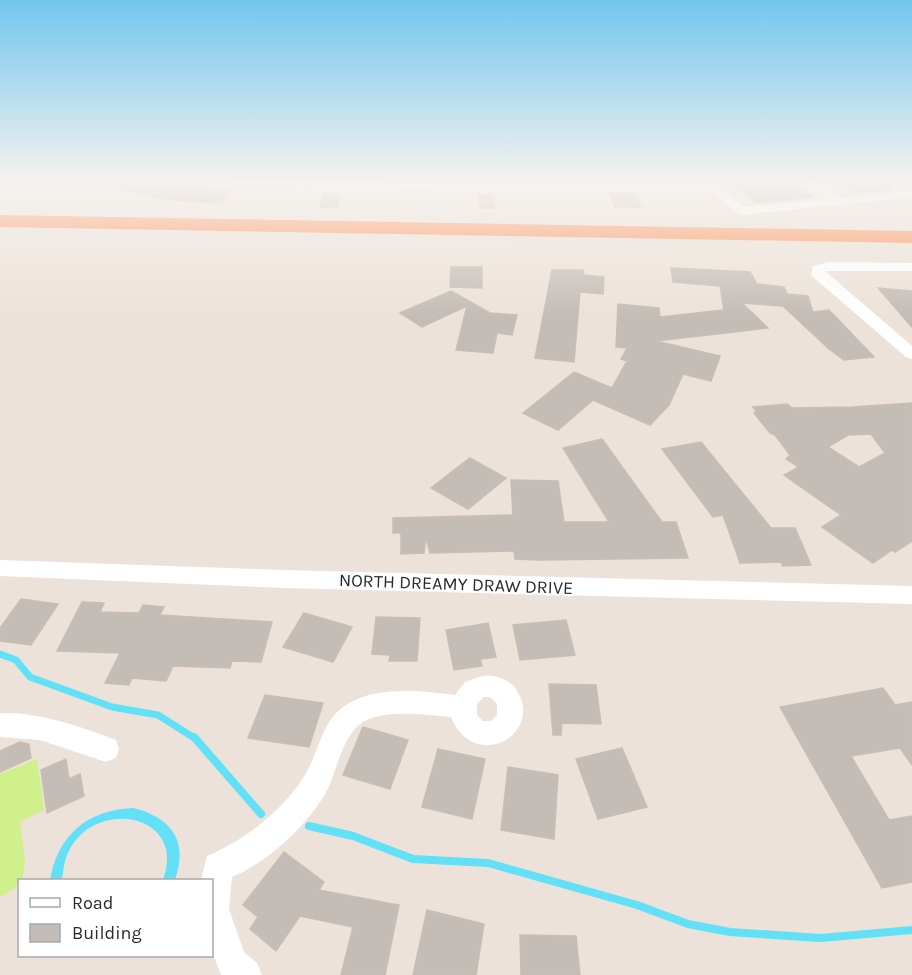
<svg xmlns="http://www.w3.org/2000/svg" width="912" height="975" font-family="Karla,sans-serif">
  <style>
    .pitch { fill: #d0f08b }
    .water { fill: #62e0f8 }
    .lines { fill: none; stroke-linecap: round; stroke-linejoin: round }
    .stream-far1 { stroke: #62e0f8; stroke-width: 7 }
    .stream { stroke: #62e0f8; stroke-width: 8 }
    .building { fill: #c4bcb6; stroke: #c8beb3; stroke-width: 1.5; fill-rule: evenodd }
    .minor { fill: #fff; fill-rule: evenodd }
    .motorway { fill: #ff8a51; fill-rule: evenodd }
    .labels { text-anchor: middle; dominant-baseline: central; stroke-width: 4.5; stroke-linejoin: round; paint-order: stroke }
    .street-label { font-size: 18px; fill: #292929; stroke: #fff }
  </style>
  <rect width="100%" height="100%" fill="#ece2d9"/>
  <!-- pitch -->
  <path class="pitch" d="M37,759L44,810L20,822C23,856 36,880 0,897V774Z"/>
  <!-- water -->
  <path class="water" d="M133,808C171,817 189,841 175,880H163C188,814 94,796 68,853C64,861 63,872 62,880H50C58,835 87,810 133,808Z"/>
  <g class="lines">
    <!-- stream-far1 -->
    <path class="stream-far1" d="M0,654L16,660L30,677L112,707L158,715L196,739"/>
    <!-- stream -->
    <path class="stream" d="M194,737L261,814
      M309,826L353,836L413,859L488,863L637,905L688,924L730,932L820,938L912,930"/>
  </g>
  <!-- building -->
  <path class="building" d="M117,180H125L231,190L221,203L197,202L163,199L116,188Z
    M726,180H787L812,197L757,203Z
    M833,180H892L893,190L854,193Z
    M609,193L635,194L641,207H615Z
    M324,194H340L337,207H320Z
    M479,195H494L495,208H480Z
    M451,267H482V288L450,287Z
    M671,268L750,272L757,284L784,287L787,294L808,296L813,312L829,310L874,357L844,360L829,349L783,306L742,303L768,328L656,341L720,356L711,381L683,374L669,405L650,425L593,400L558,430L523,413L574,372L612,388L627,361L621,359L627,348L616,347L618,304L659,308L660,317L724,310L720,286L673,282Z
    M552,270H583L584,275L604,277L603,294L580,292L574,362L535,358Z
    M878,288L912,291V327Z
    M451,291L490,313L517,315L512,335L497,333L493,353L456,350L467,306L422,327L400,313Z
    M912,403V541L895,552L892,550L873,563L822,527L841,515L784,475L799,467L786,459L790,455L775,435L770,433L754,413L756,411L753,407L787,404L792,408L852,407ZM871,434L885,453L859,467L828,447L848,435Z
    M602,439L662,522H676L688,558L540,560L515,559L514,551L430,553L426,537L424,553L401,554V533H393V518L513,515L511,480L558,481L564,522H609L563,448Z
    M701,442L771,528H795L811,565L783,566L781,562L740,563L723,515L713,517L662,449Z
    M470,458L506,478L468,509L431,488Z
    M21,599L58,604L31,645L0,641V628Z
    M82,602L104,603L100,612L139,613L143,605L164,607L160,615L272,622L261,662L232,661L230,668L173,666L166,681L132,678L129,685L105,683L120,653L57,651Z
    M304,613L352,627L333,662L283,647Z
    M376,617L420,618L417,661H389L390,655L372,654Z
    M566,620L575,655L520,660L513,625Z
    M488,623L496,657L480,659L482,666L454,670L446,630Z
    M549,684L596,685L601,724L562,723V721L561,735H553Z
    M883,688L895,705L912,702V765L900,748L851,756L889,820L912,816V882L882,888L780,707Z
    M265,695L323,703L309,747L248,738Z
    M363,727L408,740L390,789L343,775Z
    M20,742L29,744L31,758L0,772V751Z
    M622,748L647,807L598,819L576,759Z
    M438,749L485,759L472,819L422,807Z
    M66,759L69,779L80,774L84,796L47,813L41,770Z
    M508,767L558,775L554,839L501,830Z
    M284,852L324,882L319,890L399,905L385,975H341L353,927L300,916L276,951L250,929L258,917L243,905Z
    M427,910L484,924L476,975H413Z
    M520,935L576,936L580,975H521Z"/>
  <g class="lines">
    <!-- minor -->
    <path class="minor" d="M222,180L672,186L709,180L744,207L829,199L803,180H816L842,198L912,191V197L741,215L707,189L672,192L266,186L227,183Z
      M828,262L912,263V271H825L912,346V359L906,357L813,277L811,274L813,266Z
      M0,560L285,570L912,586V604L285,588L0,576Z
      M482,676C494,674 509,679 516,689C546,734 474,774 451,717C426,715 394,710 369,719C341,730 338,773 324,796C303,829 268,862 232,877L229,909L244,952L257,963L262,975H221L212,951V880H201L207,856C244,841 288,807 307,771C319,750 322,722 343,707C373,685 420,691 455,695L465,682ZM484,697H490L497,704V715L491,721H483L477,715V704Z
      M0,713C40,712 79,726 116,740L119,749L116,758L106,762L40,740L0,737Z"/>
    <!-- motorway -->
    <path class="motorway" d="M0,215L912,231V243L0,227Z"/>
  </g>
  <!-- sky -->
  <linearGradient id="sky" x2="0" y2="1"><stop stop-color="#72c6ee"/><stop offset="0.57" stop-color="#f6f2ee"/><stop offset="1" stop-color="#f6f2ee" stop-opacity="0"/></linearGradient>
  <rect width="912" height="317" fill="url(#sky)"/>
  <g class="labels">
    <!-- street labels -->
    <g class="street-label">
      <text transform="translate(456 584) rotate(2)">NORTH DREAMY DRAW DRIVE</text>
    </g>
  </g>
  <!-- legend -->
  <rect x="18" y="879" width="195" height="78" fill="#ffffff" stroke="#a9a9a9" stroke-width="1.5"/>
  <rect x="30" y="898" width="30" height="9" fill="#ffffff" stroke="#a9a9a9" stroke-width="1.5"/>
  <text x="72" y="909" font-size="18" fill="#292929">Road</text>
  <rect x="30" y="924" width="30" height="18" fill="#c4bcb6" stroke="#a9a9a9" stroke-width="1.5"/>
  <text x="72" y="939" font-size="18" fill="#292929">Building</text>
</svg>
